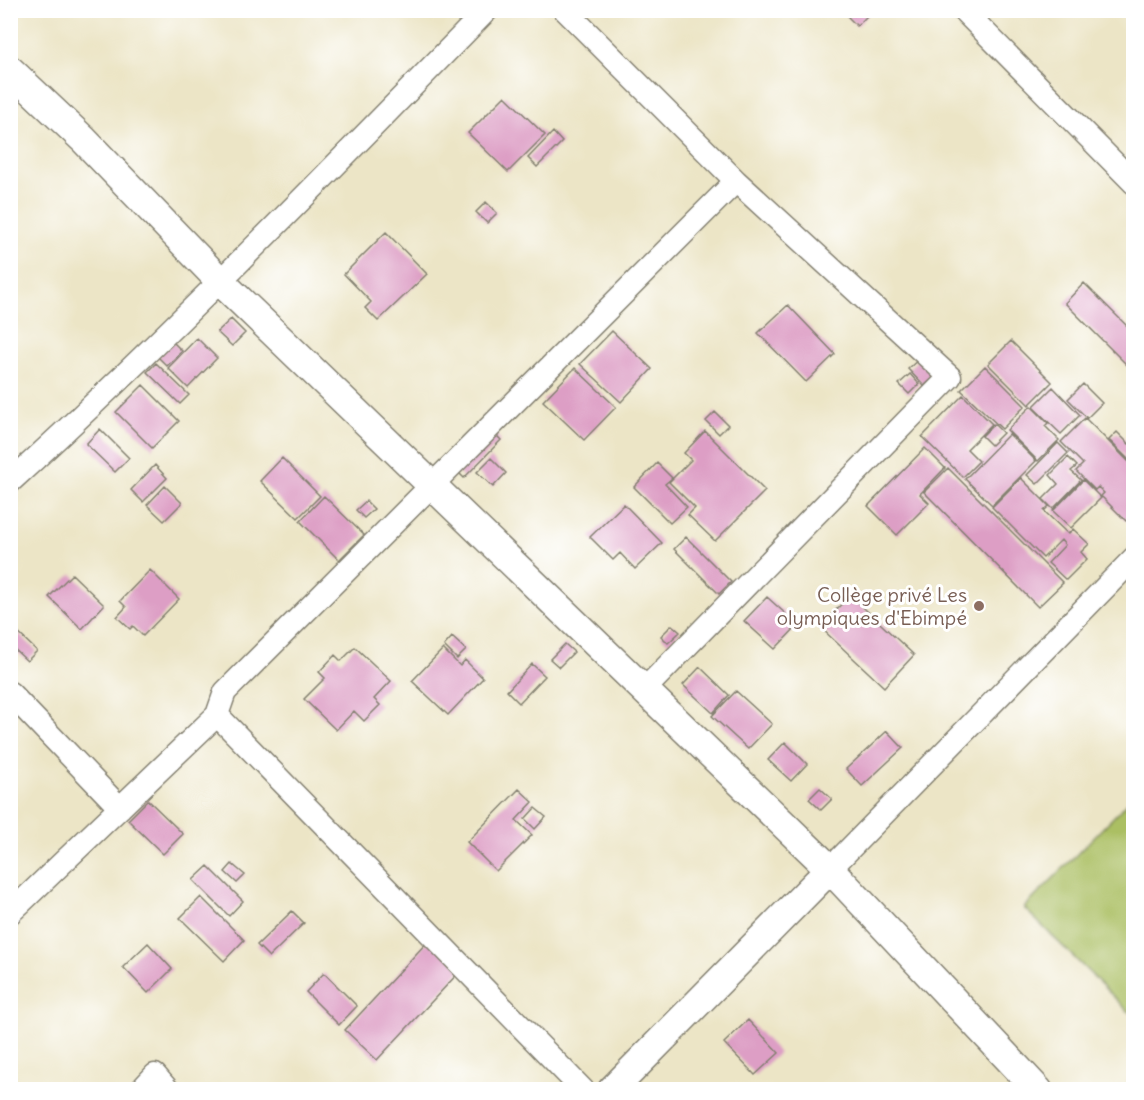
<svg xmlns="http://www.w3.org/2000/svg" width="1144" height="1100" font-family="Delius,sans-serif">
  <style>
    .green { fill: #abbf63; stroke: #646e40; stroke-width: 1.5 }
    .building { fill: #dd9ec5 }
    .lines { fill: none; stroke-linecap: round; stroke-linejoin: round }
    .minor-casing { stroke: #848071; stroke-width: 25 }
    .tertiary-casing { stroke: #848071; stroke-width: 31 }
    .minor { stroke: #fff; stroke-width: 22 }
    .tertiary { stroke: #fff; stroke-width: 28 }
    .education-dot { fill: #8d6e63; stroke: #fff; stroke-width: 2 }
    .labels { text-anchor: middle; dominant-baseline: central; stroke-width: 6; stroke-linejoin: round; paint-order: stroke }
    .education-label { font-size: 20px; fill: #785e54; stroke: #fff; text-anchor: end }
  </style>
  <rect width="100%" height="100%" fill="#fff"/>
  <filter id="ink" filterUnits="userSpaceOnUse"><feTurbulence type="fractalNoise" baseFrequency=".0167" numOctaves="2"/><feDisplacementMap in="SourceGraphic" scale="12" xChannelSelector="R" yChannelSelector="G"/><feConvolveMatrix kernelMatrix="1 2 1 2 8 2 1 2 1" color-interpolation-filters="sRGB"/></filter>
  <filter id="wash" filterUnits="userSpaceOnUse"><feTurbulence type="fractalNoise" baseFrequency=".008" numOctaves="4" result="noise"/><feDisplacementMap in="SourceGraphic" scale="24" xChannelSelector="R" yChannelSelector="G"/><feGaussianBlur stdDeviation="1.35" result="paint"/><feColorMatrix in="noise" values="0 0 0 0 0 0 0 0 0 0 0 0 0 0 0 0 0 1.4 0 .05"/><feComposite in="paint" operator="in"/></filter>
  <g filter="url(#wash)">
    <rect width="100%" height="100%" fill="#ece5c6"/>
    <!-- green -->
    <path class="green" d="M1133,797V1016L1024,908Z"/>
    <g id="blocks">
      <!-- building -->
      <path class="building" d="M854,10H873L857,26L848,17Z
        M505,96L545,135L508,172L468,133Z
        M553,132L562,142L537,167L528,158Z
        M486,202L497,213L487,223L476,212Z
        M386,232L427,274L378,321L365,308L371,302L344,274Z
        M1084,283L1134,333V372L1065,303Z
        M788,305L835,354L806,382L758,333Z
        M231,319L245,333L232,346L217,332Z
        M612,331L652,369L621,402L580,364Z
        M197,338L217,358L188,388L168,368Z
        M1011,341L1052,382L1029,405L988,364Z
        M173,342L182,351L167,366L158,357Z
        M920,358L936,375L924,386L908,369Z
        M156,363L189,395L180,404L147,372Z
        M985,366L1025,406L1002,429L961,390Z
        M575,368L616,407L584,440L543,401Z
        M910,374L919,384L909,394L899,384Z
        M1083,384L1102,403L1087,418L1068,399Z
        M143,385L179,421L152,448L116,412Z
        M1053,387L1080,415L1061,434L1033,407Z
        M963,395L992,424L967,449L979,461L963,477L922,437Z
        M1031,406L1048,423L1045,426L1059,440L1038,461L1007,430Z
        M715,412L728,425L719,434L706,421Z
        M1085,418L1134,467V513L1126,521L1101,496L1104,493L1098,487L1095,490L1076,471L1083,464L1061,442Z
        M994,424L1003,433L991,445L982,436Z
        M100,429L129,458L115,472L86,444Z
        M490,429L501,440L464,478L453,467Z
        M705,431L765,491L715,541L688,515L695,508L669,482L691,460L684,453Z
        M1117,432L1129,444L1131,441L1134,444V465L1109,440Z
        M1009,434L1036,461L992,505L965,479Z
        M1058,443L1068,453L1037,484L1027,475Z
        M925,448L945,468L920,494L929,503L897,535L868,506Z
        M1068,457L1077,466L1071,471L1081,480L1053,509L1043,499L1058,484L1050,475Z
        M282,458L320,496L298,518L260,481Z
        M491,458L506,473L493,487L477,472Z
        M657,463L672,478L665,484L687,507L670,523L634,487Z
        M155,465L167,478L143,502L131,490Z
        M948,468L1063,583L1038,607L924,492Z
        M1021,478L1049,506L1044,511L1068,534L1073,529L1089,544L1081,552L1087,559L1066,580L1048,563L1065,545L1061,540L1043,558L992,507Z
        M1083,480L1101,498L1071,528L1053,511Z
        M165,486L182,503L164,521L147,505Z
        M324,496L364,535L339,560L300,521Z
        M366,501L374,509L364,518L356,510Z
        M624,504L662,543L635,569L620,553L613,560L590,537Z
        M686,537L731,582L719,594L674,549Z
        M150,570L179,599L143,636L133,626L130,629L117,617L126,607L120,601Z
        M72,574L104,605L82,629L49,597Z
        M850,595L914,655L884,687L820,627Z
        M767,597L798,625L775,649L744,621Z
        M672,625L680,632L668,643L661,636Z
        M12,627L37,651L27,661L10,645V629Z
        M452,637L466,650L457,659L444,646Z
        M565,644L574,652L559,667L550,659Z
        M355,647L391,681L374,699L380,705L364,721L354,711L336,730L304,699L325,678L319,672L335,655L341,661Z
        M443,649L460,666L465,660L483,678L448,715L412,681Z
        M532,664L545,676L519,703L507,691Z
        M700,667L729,695L713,713L683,685Z
        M736,691L772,724L748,749L712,716Z
        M887,731L903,748L862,786L846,769Z
        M785,742L807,764L791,781L768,760Z
        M820,788L832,799L821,810L809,799Z
        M519,789L533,802L516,820L532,835L496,871L467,842Z
        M148,800L183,834L163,854L128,820Z
        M535,808L546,817L535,829L525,819Z
        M232,864L245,875L237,883L225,872Z
        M208,866L243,901L229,916L193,880Z
        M201,897L244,940L224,961L180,918Z
        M292,911L304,923L269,957L257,945Z
        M430,939L462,969L377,1060L345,1030Z
        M148,943L172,969L148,993L123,967Z
        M324,973L357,1006L339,1025L306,992Z
        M748,1020L779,1053L755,1075L724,1043Z"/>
    </g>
  </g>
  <g filter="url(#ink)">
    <use href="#blocks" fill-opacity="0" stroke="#848071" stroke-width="1.5"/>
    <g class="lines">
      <defs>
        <path id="minor" d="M565,10L736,181L950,377L644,690
          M963,10L1134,183
          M10,482C175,331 331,170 487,10
          M10,693L120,808
          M830,869L1134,558
          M10,913L217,715
          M141,1090L155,1075L168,1090
          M583,1090L217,715L225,692L736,181"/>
        <path id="tertiary" d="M10,70L84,140L221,282L830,869L1038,1090
          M612,1090L830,869"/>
      </defs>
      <!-- minor casing -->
      <use href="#minor" class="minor-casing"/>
      <!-- tertiary casing -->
      <use href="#tertiary" class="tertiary-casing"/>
      <!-- minor -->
      <use href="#minor" class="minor"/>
      <!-- tertiary -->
      <use href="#tertiary" class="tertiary"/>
    </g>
  </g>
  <!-- markers -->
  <circle class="education-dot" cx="979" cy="606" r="6"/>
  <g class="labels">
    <!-- education labels -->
    <g class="education-label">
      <text x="967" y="594">Collège privé Les<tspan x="967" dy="23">olympiques d'Ebimpé</tspan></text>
    </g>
  </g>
  <!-- margin -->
  <rect width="1144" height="1100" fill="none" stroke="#fff" stroke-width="36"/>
</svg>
